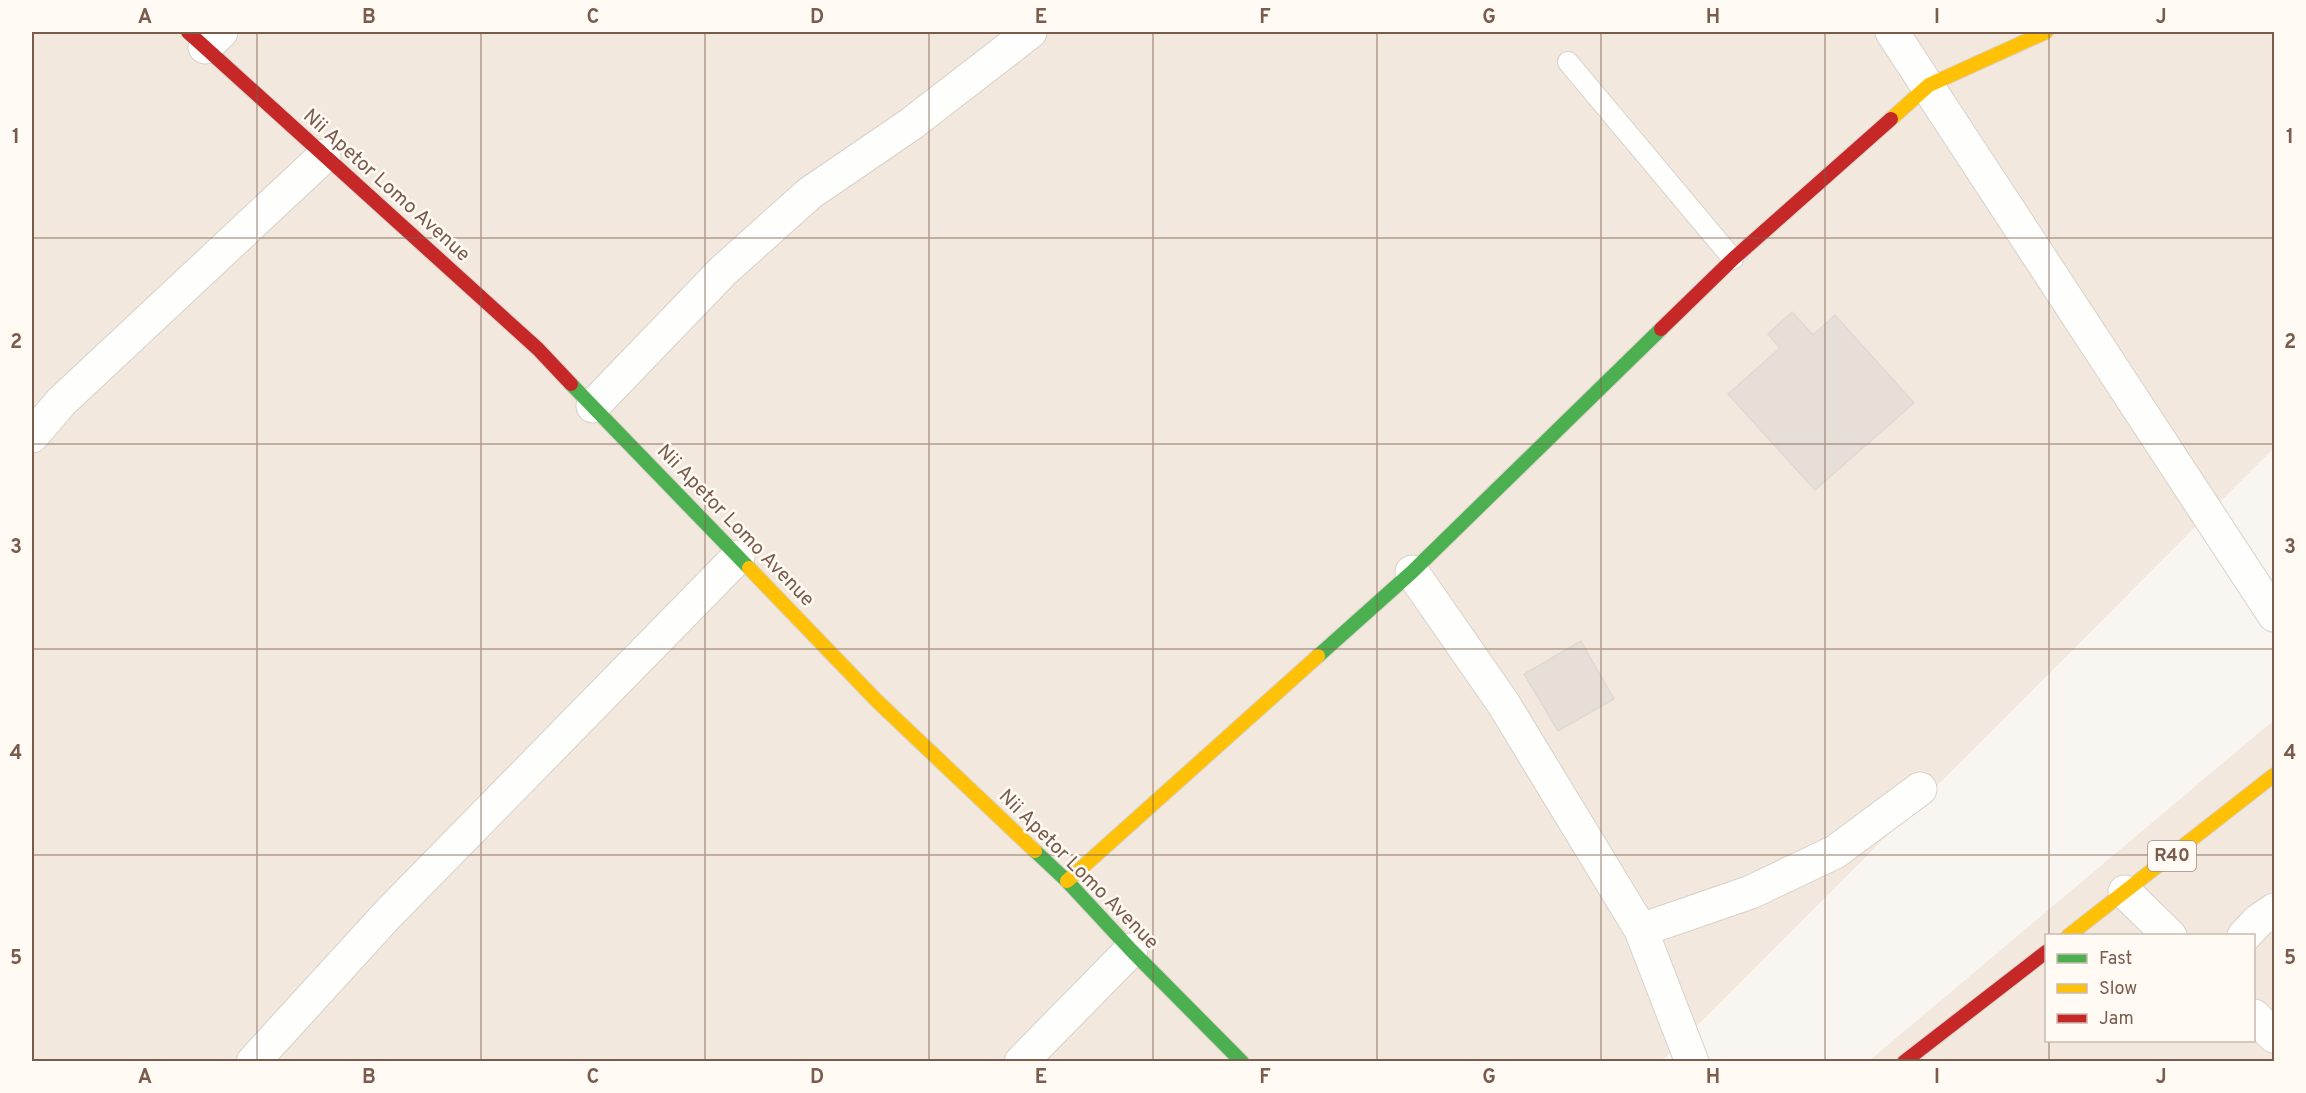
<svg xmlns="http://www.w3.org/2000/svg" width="2306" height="1093" font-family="Overpass,sans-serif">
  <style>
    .residential { fill: #f2e8de; fill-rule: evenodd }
    .building { fill: #e6ded7; stroke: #e2d8d2; stroke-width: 1.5 }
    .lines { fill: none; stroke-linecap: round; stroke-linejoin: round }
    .lane-casing { stroke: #d7d1cb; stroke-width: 22 }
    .street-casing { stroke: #d7d1cb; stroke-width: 35 }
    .fast-casing { stroke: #d9d2cb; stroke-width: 16 }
    .slow-casing { stroke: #d9d2cb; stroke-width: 16 }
    .jam-casing { stroke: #d9d2cb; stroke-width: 16 }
    .lane { stroke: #fefefd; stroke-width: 20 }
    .street { stroke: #fefefd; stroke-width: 33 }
    .fast { stroke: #4caf50; stroke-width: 14 }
    .slow { stroke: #ffc107; stroke-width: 14 }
    .jam { stroke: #c62828; stroke-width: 14 }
    .grid { fill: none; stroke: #7a5c4d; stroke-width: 1.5; stroke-opacity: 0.55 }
    .labels { text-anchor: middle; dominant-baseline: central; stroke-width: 5; stroke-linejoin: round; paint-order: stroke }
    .shield { fill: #fffaf3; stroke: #a28b7f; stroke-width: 1.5 }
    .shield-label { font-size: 18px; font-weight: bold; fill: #7a5c4d }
    .street-label { font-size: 20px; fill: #7a5c4d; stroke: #fffaf3 }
    .neatline { fill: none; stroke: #7a5c4d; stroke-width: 2 }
    .grid-label { font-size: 20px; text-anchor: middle; font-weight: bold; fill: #7a5c4d }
  </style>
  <rect width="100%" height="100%" fill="#f9f5f0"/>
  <!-- residential -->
  <path class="residential" d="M32,32H2274V448L1662,1061H32Z
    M2274,720V1061H1869ZM2046,936H2254V1040H2046Z"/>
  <!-- building -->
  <path class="building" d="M1792,312L1813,335L1835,315L1914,403L1815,490L1728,394L1780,348L1768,334Z
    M1581,641L1614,699L1558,731L1524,674Z"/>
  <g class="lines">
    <defs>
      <path id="lane" d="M1568,62L1733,259"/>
      <path id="street" d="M1892,32L2274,615
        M205,47L221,32
        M593,406L723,271L810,193L911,124L1030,32
        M32,436L61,402L324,156
        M1412,572L1503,703L1641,930L1692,1062
        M2125,892L2170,936
        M1641,930L1751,892L1835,852L1920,789
        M2244,936L2258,921L2274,910
        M2254,1016L2274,1036
        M253,1062L388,914L738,557
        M1021,1062L1131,950"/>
      <path id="fast" d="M571,384L749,568
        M1318,656L1412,572L1661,329
        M1035,851L1067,881L1131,950L1242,1062"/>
      <path id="slow" d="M1891,119L1929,85L2046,32
        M749,568L877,701L1035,851
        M1067,881L1318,656
        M2068,936L2274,775"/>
      <path id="jam" d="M188,32L538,349L571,384
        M1661,329L1733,259L1891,119
        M1904,1062L2046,952"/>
    </defs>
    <!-- lane casing -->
    <use href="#lane" class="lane-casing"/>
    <!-- street casing -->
    <use href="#street" class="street-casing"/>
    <!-- fast casing -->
    <use href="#fast" class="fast-casing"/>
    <!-- slow casing -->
    <use href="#slow" class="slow-casing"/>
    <!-- jam casing -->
    <use href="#jam" class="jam-casing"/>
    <!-- lane -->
    <use href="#lane" class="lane"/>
    <!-- street -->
    <use href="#street" class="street"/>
    <!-- fast -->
    <use href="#fast" class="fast"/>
    <!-- slow -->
    <use href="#slow" class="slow"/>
    <!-- jam -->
    <use href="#jam" class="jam"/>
  </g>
  <!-- grid -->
  <path class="grid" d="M257,32V1062M481,32V1062M705,32V1062M929,32V1062M1153,32V1062M1377,32V1062M1601,32V1062M1825,32V1062M2049,32V936M32,238H2274M32,444H2274M32,649H2274M32,855H2274M2049,1040V1062"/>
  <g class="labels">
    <!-- shield labels -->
    <rect class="shield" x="2148" y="841" width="48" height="30" rx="4.5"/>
    <g class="shield-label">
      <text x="2172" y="856">R40</text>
    </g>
    <!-- street labels -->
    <g class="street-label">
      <text transform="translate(386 186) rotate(42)">Nii Apetor Lomo Avenue</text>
      <text transform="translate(735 526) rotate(46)">Nii Apetor Lomo Avenue</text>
      <text transform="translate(1078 870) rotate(45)">Nii Apetor Lomo Avenue</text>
    </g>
  </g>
  <!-- border -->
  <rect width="2306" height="1093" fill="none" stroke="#fffaf3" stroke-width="66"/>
  <!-- legend -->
  <rect x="2045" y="934" width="210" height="108" fill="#fffaf3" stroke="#cabbb1" stroke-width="1.5"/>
  <rect x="2057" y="954" width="30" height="9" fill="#4caf50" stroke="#cabbb1" stroke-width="1.5"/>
  <text x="2099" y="964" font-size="18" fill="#7a5c4d">Fast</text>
  <rect x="2057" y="984" width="30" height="9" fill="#ffc107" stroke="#cabbb1" stroke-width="1.5"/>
  <text x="2099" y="994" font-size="18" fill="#7a5c4d">Slow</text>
  <rect x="2057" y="1014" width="30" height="9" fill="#c62828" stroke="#cabbb1" stroke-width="1.5"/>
  <text x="2099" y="1024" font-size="18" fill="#7a5c4d">Jam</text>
  <rect x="33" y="33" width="2240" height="1027" class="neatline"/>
  <g class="grid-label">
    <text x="145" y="23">A</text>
    <text x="369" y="23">B</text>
    <text x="593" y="23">C</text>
    <text x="817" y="23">D</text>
    <text x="1041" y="23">E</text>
    <text x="1265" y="23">F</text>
    <text x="1489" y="23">G</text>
    <text x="1713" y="23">H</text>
    <text x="1937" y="23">I</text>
    <text x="2161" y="23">J</text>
    <text x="16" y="143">1</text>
    <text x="2290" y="143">1</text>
    <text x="16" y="348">2</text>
    <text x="2290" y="348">2</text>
    <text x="16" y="553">3</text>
    <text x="2290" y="553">3</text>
    <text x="16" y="759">4</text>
    <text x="2290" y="759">4</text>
    <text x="16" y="964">5</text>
    <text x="2290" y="964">5</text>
    <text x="145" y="1083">A</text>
    <text x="369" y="1083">B</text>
    <text x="593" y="1083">C</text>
    <text x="817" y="1083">D</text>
    <text x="1041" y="1083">E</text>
    <text x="1265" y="1083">F</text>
    <text x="1489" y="1083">G</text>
    <text x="1713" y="1083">H</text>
    <text x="1937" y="1083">I</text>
    <text x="2161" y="1083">J</text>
  </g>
</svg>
